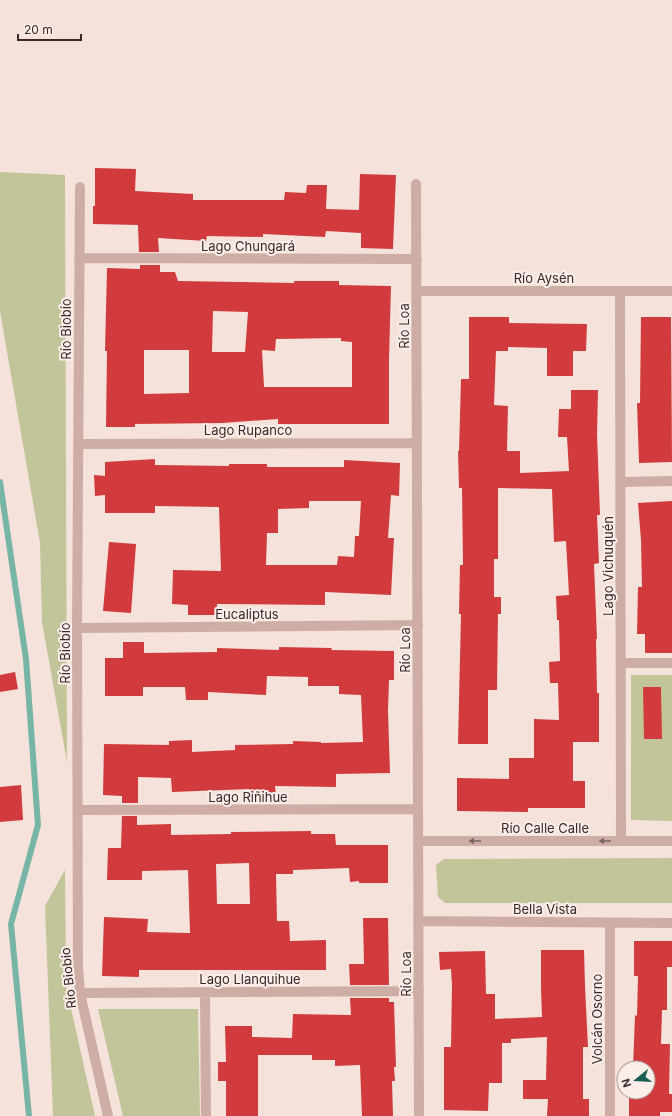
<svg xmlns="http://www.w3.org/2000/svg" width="672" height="1116" font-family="Inter,sans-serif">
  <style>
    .green { fill: #c2c599 }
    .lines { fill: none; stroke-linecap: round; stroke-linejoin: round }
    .stream { stroke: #77b5a7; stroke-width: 6 }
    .building { fill: #d23b3e; fill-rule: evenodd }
    .minor { stroke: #ceada5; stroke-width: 10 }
    .oneway { fill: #7c6460 }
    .labels { text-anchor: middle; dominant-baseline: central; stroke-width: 4; stroke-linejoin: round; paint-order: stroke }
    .street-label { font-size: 13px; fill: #392827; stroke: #fbede8 }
  </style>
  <rect width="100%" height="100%" fill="#f4e2db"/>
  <!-- green -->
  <path class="green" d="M0,172L65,175L67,762L42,622L40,543L0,311Z
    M631,675H672V821L631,820Z
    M672,858V903H445L438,897L436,865L444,859Z
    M65,870L66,986L95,1116H53L45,906Z
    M98,1009H198L200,1116H123Z"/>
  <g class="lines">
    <!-- stream -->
    <path class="stream" d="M0,482L26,659L38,825L11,924L29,1116"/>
  </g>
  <!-- building -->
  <path class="building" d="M95,168L136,169L135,191L193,194V200H284L285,192L306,193L307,185H327L326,209L359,210L360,174L396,175L393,249L361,248V233L326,231L325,237L263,234V237L207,236L206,241L158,238L159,252H139L138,225L93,224V206H95Z
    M140,265H160V272H175L178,281L294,283V281H339V285L391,286L389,359V424H278V419L222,423L135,424V427H106L107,351H105L107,268L140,269ZM213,311L248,312L245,352H212ZM341,338V341L352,342V387H264L262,350L275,351L276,339ZM144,350H189V393L144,394Z
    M469,317H509V323L587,324L586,351H573V376H547V348L508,347V351H496L494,405L508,406L507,451H520V473L569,471L567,437H558L559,409H571V390H598L597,434L600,515H597L599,563L594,564L597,639H596L597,693H599V742H573V781H585V808H528V812L457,811V778L509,779V758H534V719L559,720L558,683H550L549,662L560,661L559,620H557L556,596L569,595L566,541L554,542L552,489L498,488V559H494V597H501V614H498L497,690H488V744H458L461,614H459L460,565H463L462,488H459L458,451H459L461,379H469Z
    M641,317H671L672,462L639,463L637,403H640Z
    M155,459V465L229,466V464H267V467H344V460L400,463L399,496L391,495L388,538H394L391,595L325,592V605L217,604L216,615H188V605L172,604L173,570L221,571L219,507L155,506V513H105V495L95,496L94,475L105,476V462ZM309,501H361L359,536H355L354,557L338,556L337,565H266L267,533H278V509L309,508Z
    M672,501V653H645V634H637L638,587H642L641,540L638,503Z
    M109,542L136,544L131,613L103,611Z
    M123,642H144V653L217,652V648L279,650V647L332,648L331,650L394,651V680H389L388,711L390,773L336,774V787L275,786L276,796L250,797V789L172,792L171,778L138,777V803H122V796L103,795L104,744L169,745V741L192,740V752L235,750V745L293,744V741L321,742V743L363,742L361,695L339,694V686H308V677L267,676L266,695L208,692V700H186L185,687H143V696H105V658H123Z
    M15,672L18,689L0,692V675Z
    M643,687H661L662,739H644Z
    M21,785L23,820L0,822V787Z
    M122,816H137V825L171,824V835L231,834V832L311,831V834H335L336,845H388V883H359V881L350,882L349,868L293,870V874H276L277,921H289L290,941L326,940V970H139V977L102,976L104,917L148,919L147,932L190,933L188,870L142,871V880H107L108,848H121ZM249,863L250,904H217L216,864Z
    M363,918H388L389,985H350L349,964H364Z
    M634,941H672V967H667V1010H662L661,1044H670L669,1094H672V1112H660V1116H629V1092H648V1068H633L635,1015L637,1016L638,976H634Z
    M541,950H584L585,986L588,1047H583V1099H589V1116H547L548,1099H523V1080H546L547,1037L511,1039V1043H502V1083H489L488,1111L444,1110V1047H451L452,985L451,969L440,970L439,952L485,951L486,994H495V1019L542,1017L541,988Z
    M350,998H389V1002H394L396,1067H394L395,1081H392L393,1116H362L360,1065L335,1066V1060H312V1055H258V1116H226V1081H218V1062H226L225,1026H252V1037L292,1038L293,1014L351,1015Z"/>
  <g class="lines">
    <!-- minor -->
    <path class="minor" d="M416,184L419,1116
      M80,187L77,628L78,967L80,993L108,1116
      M79,258L417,259
      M417,291H672
      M620,291L621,841
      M79,444L417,443
      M620,482L672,481
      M77,628L418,625
      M621,663H672
      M79,810L418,809
      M419,841H672
      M419,921L672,923
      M205,992L206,1116
      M80,993L419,991
      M610,1116V923"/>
  </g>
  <!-- one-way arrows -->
  <defs><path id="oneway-solid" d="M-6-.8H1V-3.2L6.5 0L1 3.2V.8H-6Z"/></defs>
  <g class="oneway">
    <use href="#oneway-solid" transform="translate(475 841) rotate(180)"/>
    <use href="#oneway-solid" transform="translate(605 841) rotate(180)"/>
  </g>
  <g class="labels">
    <!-- street labels -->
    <g class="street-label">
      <text x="248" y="246">Lago Chungará</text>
      <text x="544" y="278">Río Aysén</text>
      <text transform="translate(404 326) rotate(-90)">Río Loa</text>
      <text transform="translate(66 329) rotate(-90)">Río Biobío</text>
      <text x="248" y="430">Lago Rupanco</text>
      <text transform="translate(608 566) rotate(-90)">Lago Vichuquén</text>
      <text x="247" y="614">Eucaliptus</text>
      <text transform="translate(405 650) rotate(-90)">Río Loa</text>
      <text transform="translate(65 653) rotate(-90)">Río Biobío</text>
      <text x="248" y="797">Lago Riñihue</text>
      <text x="545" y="828">Río Calle Calle</text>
      <text x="545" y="909">Bella Vista</text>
      <text transform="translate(406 974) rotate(-90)">Río Loa</text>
      <text transform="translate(68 978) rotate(-96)">Río Biobío</text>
      <text x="250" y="979">Lago Llanquihue</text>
      <text transform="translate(597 1019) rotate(-90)">Volcán Osorno</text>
    </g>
  </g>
  <!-- north arrow -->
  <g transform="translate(636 1080) rotate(252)"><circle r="19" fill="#fbede8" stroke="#ad9e9b"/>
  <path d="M0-3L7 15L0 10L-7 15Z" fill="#185f51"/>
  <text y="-6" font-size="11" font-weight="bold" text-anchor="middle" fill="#392827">N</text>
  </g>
  <!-- scale -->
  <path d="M18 34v6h63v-6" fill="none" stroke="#392827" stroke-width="2"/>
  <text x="24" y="34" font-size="12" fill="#392827" stroke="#fbede8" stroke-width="3" paint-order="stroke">20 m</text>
</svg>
